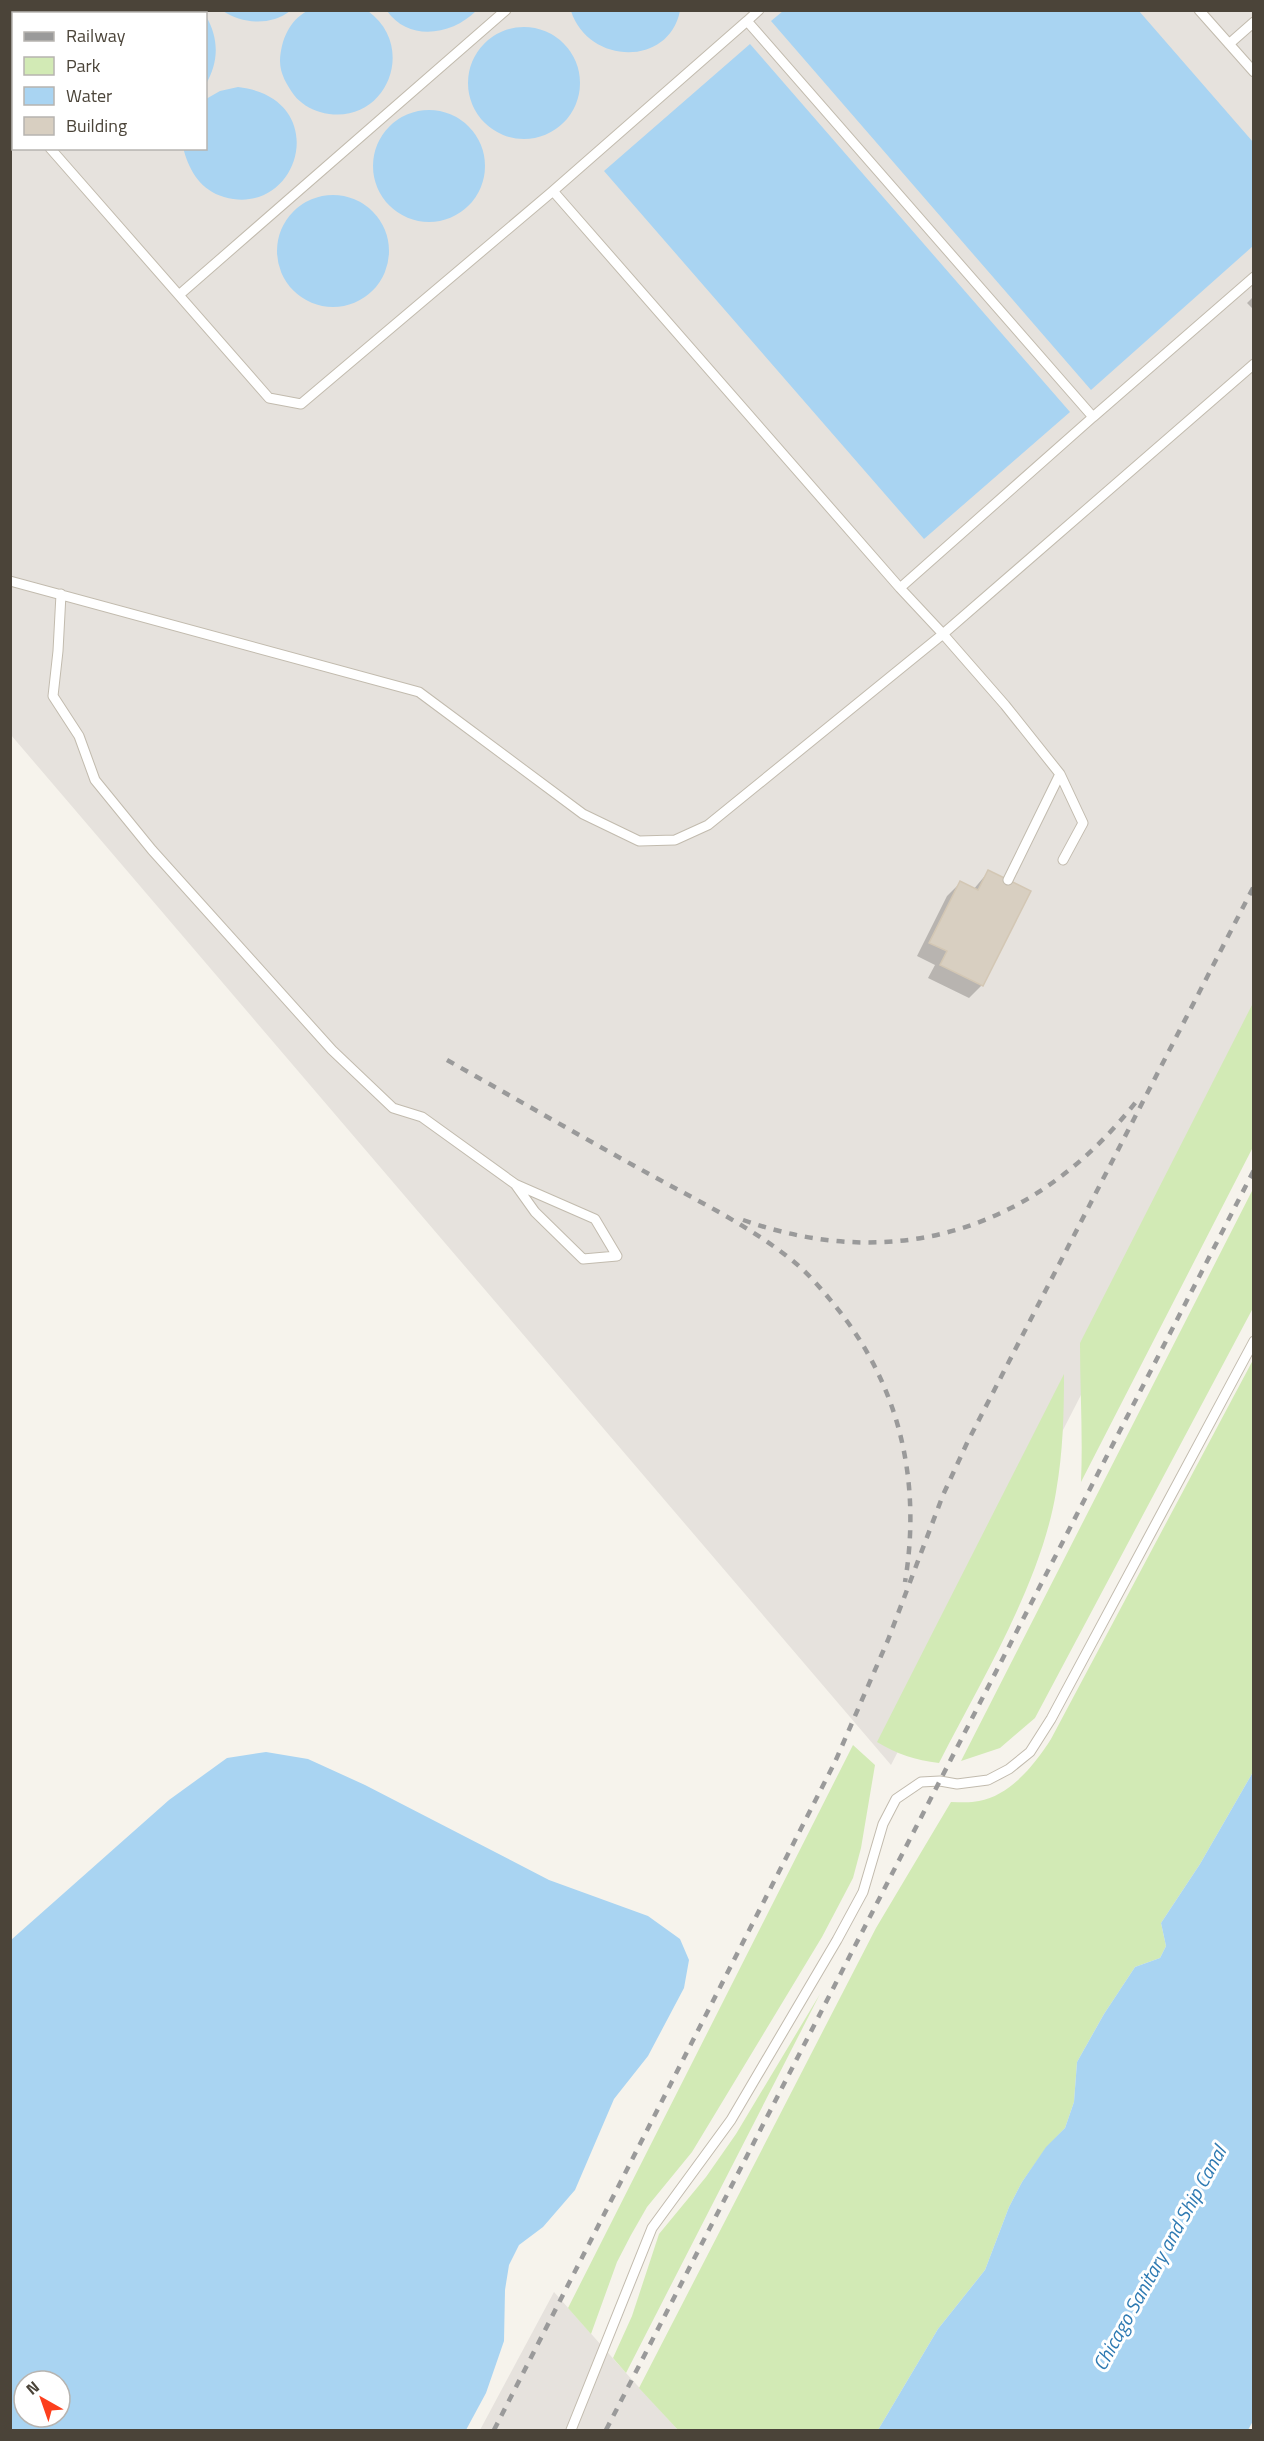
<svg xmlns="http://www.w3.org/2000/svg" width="1264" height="2441" font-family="'Titillium Web',sans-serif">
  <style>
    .industrial { fill: #e6e2dd; fill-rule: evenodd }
    .green { fill: #d2eab5 }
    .water { fill: #a9d4f2; fill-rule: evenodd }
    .shadow { fill: #0003 }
    .building { fill: #d8cfc1; stroke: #d3c7b4; stroke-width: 1.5 }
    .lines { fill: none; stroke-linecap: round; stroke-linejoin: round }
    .service-casing { stroke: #c2bbae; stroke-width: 11 }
    .service { stroke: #fff; stroke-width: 9 }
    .rail { stroke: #9a9a9a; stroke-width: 4.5; stroke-dasharray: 8 8; stroke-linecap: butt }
    .labels { text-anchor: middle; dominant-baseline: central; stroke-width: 6; stroke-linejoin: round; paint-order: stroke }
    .water-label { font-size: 20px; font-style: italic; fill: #2e7ab2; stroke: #fff }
  </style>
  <rect width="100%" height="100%" fill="#f6f3ec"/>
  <!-- industrial -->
  <path class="industrial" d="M10,11H1253V1060L891,1765L11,735ZM14,14H206V148H14Z
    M554,2292L626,2373L678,2430H480Z"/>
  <!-- green -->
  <path class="green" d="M1253,1003V1147L1081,1482C1083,1436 1080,1390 1080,1343Z
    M1253,1189V1308L1035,1718L1000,1748L961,1761Z
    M1253,1360V1772L1200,1864L1161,1923L1166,1946L1160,1958L1135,1967L1104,2014L1077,2062L1074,2102L1065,2128L1046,2148L1022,2182L1009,2207L985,2270L938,2329L878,2430H678L639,2388L876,1928L951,1802C960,1802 970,1803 979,1801C1011,1795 1035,1764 1051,1739Z
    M1064,1374C1064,1414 1063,1453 1056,1492C1041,1583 981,1681 939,1763C915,1760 897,1754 877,1742Z
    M853,1745L875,1765L861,1848L853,1878L822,1937L692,2152L647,2207L631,2235L617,2262L591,2334L568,2308Z
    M820,1994L626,2373L613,2358L632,2316L659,2234L706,2177L736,2134Z"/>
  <!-- water -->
  <path class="water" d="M121,10H199L203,13H118Z
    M223,11H290C271,26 242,24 223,11Z
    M307,11H368C420,49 383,130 320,112C310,109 300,103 294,95C287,85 280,74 280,61C281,40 289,21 307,11Z
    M387,11H476C452,35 409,42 387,11Z
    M571,11V10L680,11C668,68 588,64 571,11Z
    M783,11H1139L1253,142V246L1091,390L771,21Z
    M206,16C219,39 219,61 206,84Z
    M468 83a56 56 0 1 1 112 0a56 56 0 1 1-112 0Z
    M750,44L1070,412L924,539L604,171Z
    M238,87C334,98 300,219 224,197C201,190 190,172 184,151V149L206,148V99L220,91Z
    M373 166a56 56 0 1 1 112 0a56 56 0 1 1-112 0Z
    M277 251a56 56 0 1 1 112 0a56 56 0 1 1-112 0Z
    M266,1752L308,1759L365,1785L549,1880L648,1916L680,1939L689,1960L684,1988L648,2056L614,2099L575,2190L543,2227L519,2245L509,2265L505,2290L504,2341L486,2393L466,2430H11V1940L169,1800L227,1758ZM24,2381H60V2417H24Z
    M1253,1772V2421L1248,2430H878L938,2329L985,2270L1009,2207L1022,2182L1046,2147L1065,2128L1074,2102L1077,2062L1104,2014L1135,1967L1160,1958L1166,1946L1161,1923L1200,1864Z"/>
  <!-- shadow -->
  <path class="shadow" d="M1254,296V310L1247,303Z
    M988,872L982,985L969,998L928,978L935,965L917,956L947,896L960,883L973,890Z"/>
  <!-- building -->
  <path class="building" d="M988,870L1031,891L983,986L940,965L947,951L929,943L960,881L978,890Z"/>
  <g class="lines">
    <defs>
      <path id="service" d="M1199,10L1254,72
        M1229,44L1254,22
        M10,50L14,47
        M10,103L14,106
        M50,148L269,398L301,404L553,191L900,588L1093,417L747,21L759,10
        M553,191L747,21
        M179,295L506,10
        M1093,417L1254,277
        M10,581L419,692L583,814L639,841L675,840L708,825L943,634L1005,705L1060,774L1008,880
        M900,588L943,634L1254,364
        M61,594L58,651L53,696L79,736L95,780L152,850L332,1050L393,1108L422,1117L515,1184L535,1212L583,1259L617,1256L595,1219L515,1184
        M1060,774L1083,823L1063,860
        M571,2430L652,2228L731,2120L837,1940L863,1892L883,1824L896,1799L921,1782L940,1781L957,1784L988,1780L1009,1769L1030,1752L1051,1719L1254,1341"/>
    </defs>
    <!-- service casing -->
    <use href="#service" class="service-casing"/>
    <!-- service -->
    <use href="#service" class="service"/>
    <!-- rail -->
    <path class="rail" d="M447,1060C511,1096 575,1133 640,1169C690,1197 743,1222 788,1257C805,1270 819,1286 832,1302C899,1382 922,1480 905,1582
      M743,1220C899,1275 1040,1227 1139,1098
      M494,2430L835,1762L888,1640L943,1495L967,1443L1254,886
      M606,2430L1254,1170"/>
  </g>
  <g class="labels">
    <!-- water labels -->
    <g class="water-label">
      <text transform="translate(1159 2258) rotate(-61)">Chicago Sanitary and Ship Canal</text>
    </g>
  </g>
  <!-- border -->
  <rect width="1264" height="2441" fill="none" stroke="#4b4439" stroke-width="24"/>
  <!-- legend -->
  <rect x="12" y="12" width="195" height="138" fill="#ffffff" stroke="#b7b4b0" stroke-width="1.5"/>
  <rect x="24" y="32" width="30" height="9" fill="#9a9a9a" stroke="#b7b4b0" stroke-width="1.5"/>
  <text x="66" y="42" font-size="18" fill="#4b4439">Railway</text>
  <rect x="24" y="57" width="30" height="18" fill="#d2eab5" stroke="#b7b4b0" stroke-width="1.5"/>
  <text x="66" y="72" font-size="18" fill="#4b4439">Park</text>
  <rect x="24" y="87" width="30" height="18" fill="#a9d4f2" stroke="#b7b4b0" stroke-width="1.5"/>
  <text x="66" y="102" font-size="18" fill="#4b4439">Water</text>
  <rect x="24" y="117" width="30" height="18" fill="#d8cfc1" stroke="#b7b4b0" stroke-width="1.5"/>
  <text x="66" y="132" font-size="18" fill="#4b4439">Building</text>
  <!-- north arrow -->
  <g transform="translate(42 2399) rotate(320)"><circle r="28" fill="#ffffff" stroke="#b7b4b0" stroke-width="1.5"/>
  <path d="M0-4.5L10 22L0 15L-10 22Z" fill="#fc3f1d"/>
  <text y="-9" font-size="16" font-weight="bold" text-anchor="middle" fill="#4b4439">N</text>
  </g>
</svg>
